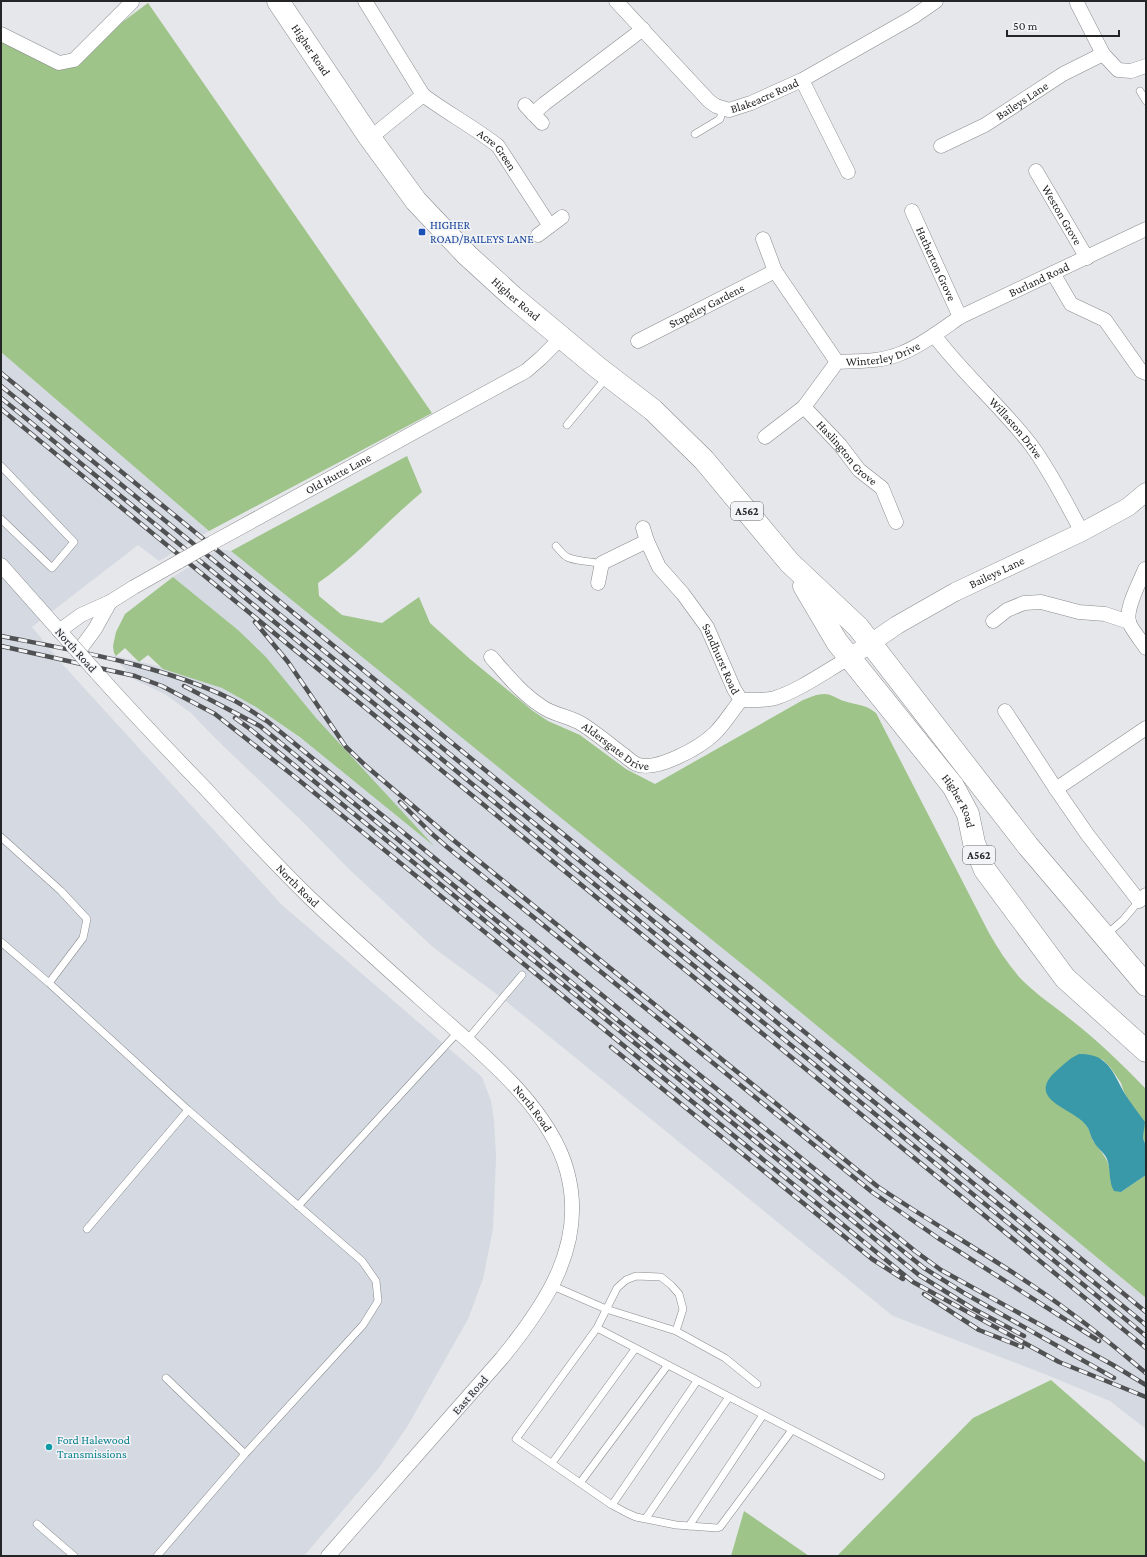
<svg xmlns="http://www.w3.org/2000/svg" width="1147" height="1557" font-family="'Crimson Pro',serif">
  <style>
    .built { fill: #d4d9e2 }
    .green { fill: #9ec489 }
    .water { fill: #3a99a9 }
    .lines { fill: none; stroke-linecap: round; stroke-linejoin: round }
    .service-casing { stroke: #8a8b8e; stroke-width: 8 }
    .minor-casing { stroke: #8a8b8e; stroke-width: 15 }
    .tertiary-casing { stroke: #8a8b8e; stroke-width: 19 }
    .trunk-casing { stroke: #8a8b8e; stroke-width: 23 }
    .service { stroke: #fff; stroke-width: 7 }
    .minor { stroke: #fff; stroke-width: 14 }
    .tertiary { stroke: #fff; stroke-width: 18 }
    .trunk { stroke: #fff; stroke-width: 22 }
    .rail-casing { stroke: #505152; stroke-width: 4.5 }
    .rail { stroke: #f3f4f7; stroke-width: 3; stroke-dasharray: 9; stroke-linecap: butt }
    .minor-bridge-casing { stroke: #8a8b8e; stroke-width: 15; stroke-linecap: butt }
    .minor-bridge { stroke: #fff; stroke-width: 14 }
    .transit-dot { fill: #1a4fb4; stroke: #f3f4f7; stroke-width: 1.5 }
    .culture-dot { fill: #0f9aa8; stroke: #f3f4f7; stroke-width: 1.5 }
    .labels { text-anchor: middle; dominant-baseline: central; stroke-width: 3; stroke-linejoin: round; paint-order: stroke }
    .shield { fill: #f3f4f7; stroke: #626365; stroke-width: 1 }
    .shield-label { font-size: 11px; font-weight: bold; fill: #242526 }
    .street-label { font-size: 12px; fill: #242526; stroke: #f3f4f7 }
    .transit-label { font-size: 12px; fill: #164399; stroke: #f3f4f7; text-anchor: start }
    .culture-label { font-size: 12px; fill: #0d838f; stroke: #f3f4f7; text-anchor: start }
  </style>
  <rect width="100%" height="100%" fill="#e5e7ea"/>
  <!-- built -->
  <path class="built" d="M1,352L209,531L159,561L138,545L32,627L64,666L282,905L482,1077L491,1101L494,1120L496,1158L493,1229L483,1279L468,1319L407,1427L378,1469L304,1556H1Z
    M219,549L231,551L350,646L758,977L1146,1298V1429L1110,1401L1042,1373L893,1316L502,998L434,948L349,869L302,821L216,739L191,713L165,694L135,680L112,655L186,673L222,688L256,707L300,738L316,719L266,657L238,630L173,577Z"/>
  <!-- green -->
  <path class="green" d="M148,3L432,413L209,531L1,352V37L59,63L82,52Z
    M407,456L422,492C386,522 356,557 318,583L319,596L342,615L382,623L419,597L430,623L470,659L533,711L548,721L580,735L626,769L655,784L803,700C809,698 816,694 824,694C832,694 837,699 844,701C858,706 863,703 876,713L989,933C999,950 1009,966 1022,980C1037,995 1054,1006 1070,1019C1097,1040 1122,1064 1146,1089V1146L1143,1138L1144,1127L1124,1092L1121,1083L1110,1067L1102,1059L1061,1107C1072,1113 1083,1117 1088,1128C1091,1133 1091,1139 1095,1143C1107,1160 1110,1161 1111,1183L1121,1192L1146,1175V1298L758,977L231,551Z
    M173,577L238,630L266,657L316,718L434,846L301,738L256,707L222,688L163,669L148,655L139,662L125,648L116,656L114,653L113,646L116,632L125,614Z
    M1051,1380L1146,1463V1556H837L973,1418Z
    M744,1511L809,1556H731Z"/>
  <!-- water -->
  <path class="water" d="M1079,1054C1108,1053 1113,1073 1125,1094C1131,1103 1138,1113 1145,1122L1143,1138L1146,1146V1175L1121,1192L1114,1191C1108,1181 1111,1169 1107,1159C1104,1152 1097,1148 1094,1142C1091,1138 1090,1132 1088,1128C1078,1109 1027,1102 1053,1074C1062,1066 1068,1059 1079,1054Z"/>
  <g class="lines">
    <defs>
      <path id="service" d="M1140,91L1146,101
        M695,134L720,119L723,109
        M567,425L607,377
        M1,466L74,542L52,568L1,519
        M556,546C559,549 563,555 567,557C572,560 596,563 602,563
        M1,837L61,891L87,919L83,938L49,983
        M1106,935L1123,920L1139,901
        M1,942L49,983L188,1110L362,1261L376,1281L378,1301L363,1325L245,1454L157,1556
        M467,1040L522,975
        M298,1206L458,1032
        M87,1229L188,1110
        M553,1286L606,1309L676,1331L725,1358L757,1384
        M597,1328L516,1439L612,1505L627,1513L636,1517L676,1525L717,1528L720,1527L792,1430
        M676,1331L683,1309L679,1294L671,1285L661,1277L636,1276L626,1280L617,1288L597,1328L881,1476
        M166,1378L245,1454
        M552,1463L635,1349
        M580,1483L667,1366
        M612,1505L697,1381
        M646,1518L729,1397
        M37,1524L74,1556
        M689,1526L763,1415"/>
      <g id="minor">
        <path d="M365,1L423,95"/>
        <path id="s1" d="M616,1L709,101L716,106L729,110L751,103L802,80L913,17L936,1"/>
        <path d="M1077,3L1103,54L1118,70L1131,71L1146,66"/>
        <path d="M1,34L59,63L74,60L132,2"/>
        <path d="M802,80L848,172"/>
        <path d="M525,105L542,123"/>
        <path d="M533,114L544,104L643,29"/>
        <path id="s2" d="M370,138L423,95C447,113 474,127 498,146L550,226"/>
        <path id="s3" d="M941,146L985,125L1063,74L1103,54"/>
        <path id="s4" d="M1036,171L1087,258"/>
        <path id="s5" d="M912,211L960,317"/>
        <path d="M538,235L562,217"/>
        <path d="M763,239L775,271L837,362"/>
        <path d="M1053,273L1071,304L1105,320L1141,371L1146,373"/>
        <path id="s6" d="M934,335C963,374 1001,406 1031,445C1051,472 1066,503 1082,532"/>
        <path id="s7" d="M638,341L775,271"/>
        <path id="s8" d="M804,407L840,445L859,470L882,488L896,522"/>
        <path id="s9" d="M765,437L804,407L837,362C859,361 882,362 902,353C921,346 944,328 960,317L1146,229"/>
        <path id="s10" d="M643,528L647,541L659,567L683,594L707,627L734,689L741,700C752,700 764,701 775,698C800,690 826,671 849,658"/>
        <path id="s11" d="M212,543L526,371L541,358L562,337"/>
        <path d="M1,565L72,645"/>
        <path d="M1145,569C1140,582 1125,608 1129,622C1130,627 1142,642 1146,648"/>
        <path d="M598,583L602,563L647,541"/>
        <path d="M993,621L1007,610L1024,603L1041,602L1079,612L1105,614L1129,622"/>
        <path d="M59,631L81,615L110,602L134,587L180,561"/>
        <path d="M78,652L95,629L110,602"/>
        <path id="s12" d="M491,657C506,674 521,693 541,706C553,715 569,716 582,724C596,733 608,743 621,753C626,756 630,761 636,764C655,773 701,747 715,733C724,724 732,711 741,700"/>
        <path id="s13" d="M96,672C131,711 167,749 204,787C239,825 273,862 310,898C347,933 385,967 423,1001C473,1046 549,1104 567,1171C587,1244 546,1304 502,1358L328,1556"/>
        <path d="M1005,711L1056,789L1087,834L1139,901L1146,895"/>
        <path d="M1056,789L1146,728"/>
      </g>
      <g id="tertiary">
        <path id="s14" d="M849,658L897,625L955,592L1082,532L1128,507L1146,492"/>
      </g>
      <g id="trunk">
        <path id="s15" d="M278,1L370,138L416,201L467,255L513,297L597,367L653,410L704,460L790,563L858,627L1028,846L1146,985"/>
        <path id="s16" d="M804,586L837,642L953,786L968,814L974,843L985,870L1065,978L1146,1051"/>
      </g>
    </defs>
    <!-- service casing -->
    <use href="#service" class="service-casing"/>
    <!-- minor casing -->
    <use href="#minor" class="minor-casing"/>
    <!-- tertiary casing -->
    <use href="#tertiary" class="tertiary-casing"/>
    <!-- trunk casing -->
    <use href="#trunk" class="trunk-casing"/>
    <!-- service -->
    <use href="#service" class="service"/>
    <!-- minor -->
    <use href="#minor" class="minor"/>
    <!-- tertiary -->
    <use href="#tertiary" class="tertiary"/>
    <!-- trunk -->
    <use href="#trunk" class="trunk"/>
    <defs>
      <path id="rail" d="M1,373L1146,1312
        M1,386L1146,1325
        M1,398L1146,1336
        M1,409L1146,1348
        M255,622L288,662L346,747L366,766L452,839L877,1186C942,1230 1012,1268 1075,1316C1100,1334 1123,1354 1146,1373
        M1,636C76,651 161,665 231,699C244,705 255,714 267,721L915,1251L941,1270L1113,1365L1146,1385
        M1,646L135,676L162,686L215,714L295,777L913,1282L1059,1362L1146,1397
        M184,686L260,726L627,1028L924,1268L964,1293L1114,1378
        M235,718L250,729L919,1275L972,1308L1024,1336
        M400,802L431,833L447,847L872,1192L938,1238L1099,1341
        M611,1047L872,1259L903,1279
        M924,1294L979,1330L1022,1347"/>
    </defs>
    <!-- rail casing -->
    <use href="#rail" class="rail-casing"/>
    <!-- rail -->
    <use href="#rail" class="rail"/>
    <defs>
      <path id="minor-bridge" d="M180,561L212,543
        M72,645L96,672"/>
    </defs>
    <!-- minor-bridge casing -->
    <use href="#minor-bridge" class="minor-bridge-casing"/>
    <!-- minor-bridge -->
    <use href="#minor-bridge" class="minor-bridge"/>
  </g>
  <!-- markers -->
  <rect class="transit-dot" x="418" y="228" width="8" height="8" rx="2"/>
  <circle class="culture-dot" cx="49" cy="1447" r="4"/>
  <g class="labels">
    <!-- shield labels -->
    <g class="shield">
      <rect x="731" y="502" width="32" height="18" rx="3"/>
      <rect x="963" y="846" width="32" height="18" rx="3"/>
    </g>
    <g class="shield-label">
      <text x="747" y="511">A562</text>
      <text x="979" y="855">A562</text>
    </g>
    <!-- street labels -->
    <g class="street-label">
      <text stroke="none"><textPath href="#s15" startOffset="59">Higher Road</textPath></text>
      <text stroke="none"><textPath href="#s1" startOffset="197">Blakeacre Road</textPath></text>
      <text stroke="none"><textPath href="#s3" startOffset="93">Baileys Lane</textPath></text>
      <text stroke="none"><textPath href="#s2" startOffset="161">Acre Green</textPath></text>
      <text stroke="none"><textPath href="#s4" startOffset="51">Weston Grove</textPath></text>
      <text stroke="none"><textPath href="#s5" startOffset="58">Hatherton Grove</textPath></text>
      <text stroke="none"><textPath href="#s9" startOffset="327">Burland Road</textPath></text>
      <text stroke="none"><textPath href="#s15" startOffset="383">Higher Road</textPath></text>
      <text stroke="none"><textPath href="#s7" startOffset="77">Stapeley Gardens</textPath></text>
      <text stroke="none"><textPath href="#s9" startOffset="152">Winterley Drive</textPath></text>
      <text stroke="none"><textPath href="#s6" startOffset="124">Willaston Drive</textPath></text>
      <text stroke="none"><textPath href="#s8" startOffset="63">Haslington Grove</textPath></text>
      <text stroke="none"><textPath href="#s11" startOffset="144">Old Hutte Lane</textPath></text>
      <text stroke="none"><textPath href="#s14" startOffset="171">Baileys Lane</textPath></text>
      <text transform="translate(76 650) rotate(48)">North Road</text>
      <text stroke="none"><textPath href="#s10" startOffset="154">Sandhurst Road</textPath></text>
      <text stroke="none"><textPath href="#s12" startOffset="156">Aldersgate Drive</textPath></text>
      <text stroke="none"><textPath href="#s16" startOffset="266">Higher Road</textPath></text>
      <text stroke="none"><textPath href="#s13" startOffset="294">North Road</textPath></text>
      <text stroke="none"><textPath href="#s13" startOffset="618">North Road</textPath></text>
      <text transform="translate(470 1395) rotate(-49)">East Road</text>
    </g>
    <!-- transit labels -->
    <g class="transit-label">
      <text x="430" y="225">HIGHER<tspan x="430" dy="14">ROAD/BAILEYS LANE</tspan></text>
    </g>
    <!-- culture labels -->
    <g class="culture-label">
      <text x="57" y="1440">Ford Halewood<tspan x="57" dy="14">Transmissions</tspan></text>
    </g>
  </g>
  <!-- border -->
  <rect width="1147" height="1557" fill="none" stroke="#242526" stroke-width="4"/>
  <!-- scale -->
  <path d="M1007 30v6h112v-6" fill="none" stroke="#242526" stroke-width="2"/>
  <text x="1013" y="30" font-size="12" fill="#242526" stroke="#f3f4f7" stroke-width="3" paint-order="stroke">50 m</text>
</svg>
